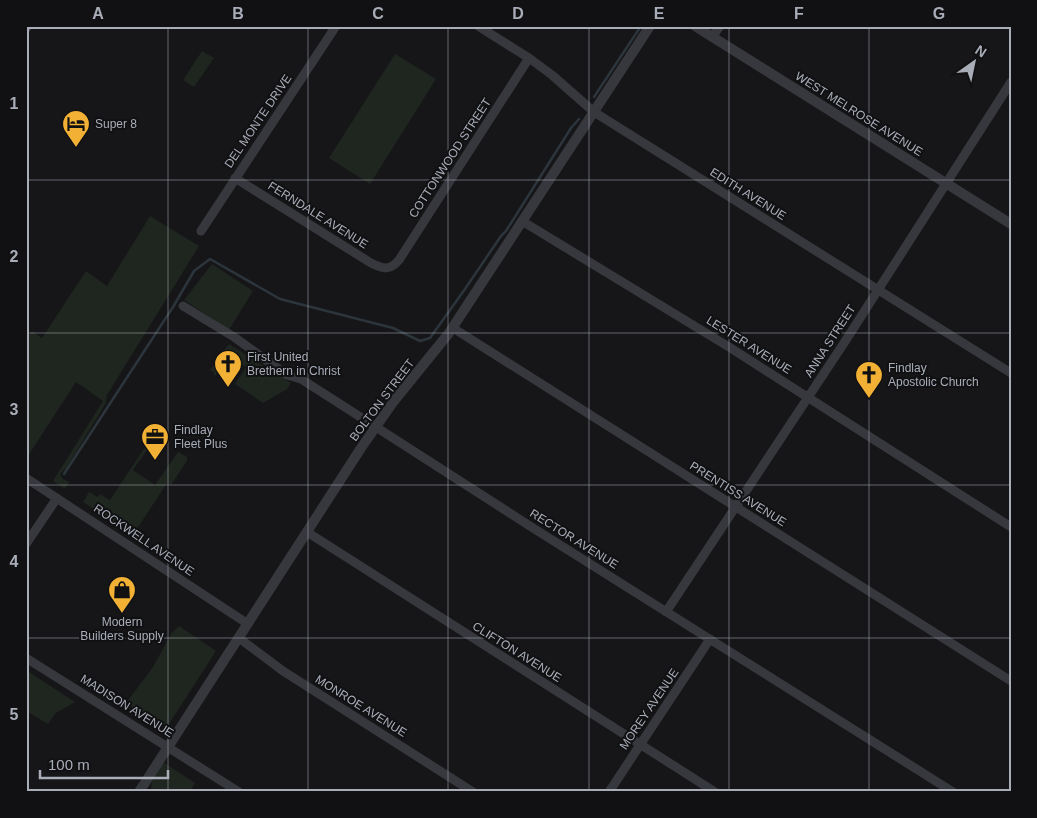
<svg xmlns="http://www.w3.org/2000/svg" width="1037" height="818" font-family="Arial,sans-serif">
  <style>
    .green { fill: #1e261f }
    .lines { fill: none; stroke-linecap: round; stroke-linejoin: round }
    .stream { stroke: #2c353c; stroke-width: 2.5 }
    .minor { stroke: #37383d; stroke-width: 9 }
    .tertiary { stroke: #37383d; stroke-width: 10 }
    .secondary { stroke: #45474d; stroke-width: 11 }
    .grid { fill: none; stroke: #a8adb8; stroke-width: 1; stroke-opacity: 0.55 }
    .labels { text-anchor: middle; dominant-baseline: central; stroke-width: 4; stroke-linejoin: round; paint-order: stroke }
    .street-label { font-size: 12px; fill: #a8adb8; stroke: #111113 }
    .poi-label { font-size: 12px; fill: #a8adb8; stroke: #111113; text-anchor: start }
    .neatline { fill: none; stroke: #a8adb8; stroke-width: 2 }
    .grid-label { font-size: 16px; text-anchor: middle; font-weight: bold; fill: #a8adb8 }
  </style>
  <rect width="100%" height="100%" fill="#161618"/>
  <!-- green -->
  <path class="green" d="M202,51L214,58L194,87L183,80Z
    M395,54L436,79L370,184L329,158Z
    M150,216L199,246L107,395L106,403L67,467L60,474L63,479L69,482L65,489L53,481L103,401L76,382L26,459V340L32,331L42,338L86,271L107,286Z
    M212,264L253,291L229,330L184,300Z
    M229,344L291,383L287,389L263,403L235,384L246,367L228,356L215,376L214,375V372L210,370Z
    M153,435L156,437L133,470L155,485L178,452L187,457V461L171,485L167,483L133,535L83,502L89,492L98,497L100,494L110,500Z
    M179,626L216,651L169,724L162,727L126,703L153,667L171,634Z
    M26,670L75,702L56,713L48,724L26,711Z
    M163,762L195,783L190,792H150L151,791L152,779Z"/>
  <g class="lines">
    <!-- stream -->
    <path class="stream" d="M594,97L641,26
      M64,474L173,307L194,271L210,259L280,299L393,328L420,341L430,338L465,289L501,236L506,231L571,128L579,119"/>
    <!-- minor -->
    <path class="minor" d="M478,26L529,58L552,75L594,112L1011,373
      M712,37L720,26
      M235,178L371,263C383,269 390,271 399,260L529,58
      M522,221L729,347L1011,527
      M201,231L336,26
      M183,306L234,337L287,375L301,379L337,402L533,528L953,792
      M453,328L1011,681
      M26,478L248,624
      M307,532L715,792
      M26,544L57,498
      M666,612L846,340L1011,82
      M239,638L283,671L473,792
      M26,658L239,792
      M609,792L710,639"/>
    <!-- tertiary -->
    <path class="tertiary" d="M695,26L1011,224
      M139,792L361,448L394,401L449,333L650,26"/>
    <!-- secondary -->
    <path class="secondary" d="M26,27V26"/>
  </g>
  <!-- grid -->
  <path class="grid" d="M168,26V792M308,26V792M448,26V792M589,26V792M729,26V792M869,26V792M26,180H1011M26,333H1011M26,485H1011M26,638H1011"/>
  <!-- icons -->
  <defs>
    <symbol id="hotel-pin" viewBox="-11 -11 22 30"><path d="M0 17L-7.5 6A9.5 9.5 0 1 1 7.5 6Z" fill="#f2b134" stroke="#111113"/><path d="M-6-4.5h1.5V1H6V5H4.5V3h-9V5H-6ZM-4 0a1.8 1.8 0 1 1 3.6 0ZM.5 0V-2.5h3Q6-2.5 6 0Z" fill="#111"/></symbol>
    <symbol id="church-pin" viewBox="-11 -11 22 30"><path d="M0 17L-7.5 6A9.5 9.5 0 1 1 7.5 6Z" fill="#f2b134" stroke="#111113"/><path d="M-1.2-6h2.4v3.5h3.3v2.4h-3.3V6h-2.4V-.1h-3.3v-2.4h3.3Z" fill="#111"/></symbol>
    <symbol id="office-pin" viewBox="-11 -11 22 30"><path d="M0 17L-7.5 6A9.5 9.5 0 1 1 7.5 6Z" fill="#f2b134" stroke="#111113"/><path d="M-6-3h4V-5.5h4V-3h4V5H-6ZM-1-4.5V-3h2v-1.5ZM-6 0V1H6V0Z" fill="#111"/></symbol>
    <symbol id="shop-pin" viewBox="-11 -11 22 30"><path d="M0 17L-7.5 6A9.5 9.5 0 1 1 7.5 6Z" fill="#f2b134" stroke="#111113"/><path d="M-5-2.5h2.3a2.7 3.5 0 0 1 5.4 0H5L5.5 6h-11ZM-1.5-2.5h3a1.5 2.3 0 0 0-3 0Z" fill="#111"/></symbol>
  </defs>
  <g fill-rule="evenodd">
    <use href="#hotel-pin" x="60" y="108" width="32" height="43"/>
    <use href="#church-pin" x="212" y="348" width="32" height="43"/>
    <use href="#church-pin" x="853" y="359" width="32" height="43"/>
    <use href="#office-pin" x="139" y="421" width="32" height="43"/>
    <use href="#shop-pin" x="106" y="574" width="32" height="43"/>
  </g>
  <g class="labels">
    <!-- street labels -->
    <g class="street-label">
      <text transform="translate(859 114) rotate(32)">WEST MELROSE AVENUE</text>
      <text transform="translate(258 121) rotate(-56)">DEL MONTE DRIVE</text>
      <text transform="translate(450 158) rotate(-57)">COTTONWOOD STREET</text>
      <text transform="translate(748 194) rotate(32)">EDITH AVENUE</text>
      <text transform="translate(318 215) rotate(32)">FERNDALE AVENUE</text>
      <text transform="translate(830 341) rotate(-57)">ANNA STREET</text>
      <text transform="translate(749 345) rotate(32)">LESTER AVENUE</text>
      <text transform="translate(382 400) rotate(-53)">BOLTON STREET</text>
      <text transform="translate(738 494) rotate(32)">PRENTISS AVENUE</text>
      <text transform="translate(574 539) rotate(32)">RECTOR AVENUE</text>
      <text transform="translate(144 540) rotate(34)">ROCKWELL AVENUE</text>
      <text transform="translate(517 652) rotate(32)">CLIFTON AVENUE</text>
      <text transform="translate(127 706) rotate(32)">MADISON AVENUE</text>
      <text transform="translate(361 706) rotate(32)">MONROE AVENUE</text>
      <text transform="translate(649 709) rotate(-56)">MOREY AVENUE</text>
    </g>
    <!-- poi labels -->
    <g class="poi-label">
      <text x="95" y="124">Super 8</text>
      <text x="247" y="357">First United<tspan x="247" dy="14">Brethern in Christ</tspan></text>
      <text x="888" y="368">Findlay<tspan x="888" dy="14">Apostolic Church</tspan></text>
      <text x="174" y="430">Findlay<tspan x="174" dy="14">Fleet Plus</tspan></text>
      <text x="122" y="622" text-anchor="middle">Modern<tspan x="122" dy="14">Builders Supply</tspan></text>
    </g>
  </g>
  <!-- border -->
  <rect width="1037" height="818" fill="none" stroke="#111113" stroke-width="55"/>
  <!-- north arrow -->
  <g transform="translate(974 62) rotate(33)" stroke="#111113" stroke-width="4" paint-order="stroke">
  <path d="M0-4L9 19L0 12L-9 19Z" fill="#a8adb8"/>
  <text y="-8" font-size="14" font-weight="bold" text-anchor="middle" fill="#a8adb8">N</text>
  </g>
  <!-- scale -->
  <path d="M40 770v8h128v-8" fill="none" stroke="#a8adb8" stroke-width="2.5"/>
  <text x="48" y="770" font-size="15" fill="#a8adb8" stroke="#111113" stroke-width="4" paint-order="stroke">100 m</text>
  <rect x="28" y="28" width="982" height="762" class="neatline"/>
  <g class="grid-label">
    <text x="98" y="19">A</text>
    <text x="238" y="19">B</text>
    <text x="378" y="19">C</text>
    <text x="518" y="19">D</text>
    <text x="659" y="19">E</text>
    <text x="799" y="19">F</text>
    <text x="939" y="19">G</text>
    <text x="14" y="109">1</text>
    <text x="14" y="262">2</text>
    <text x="14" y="415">3</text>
    <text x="14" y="567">4</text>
    <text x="14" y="720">5</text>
  </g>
</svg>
